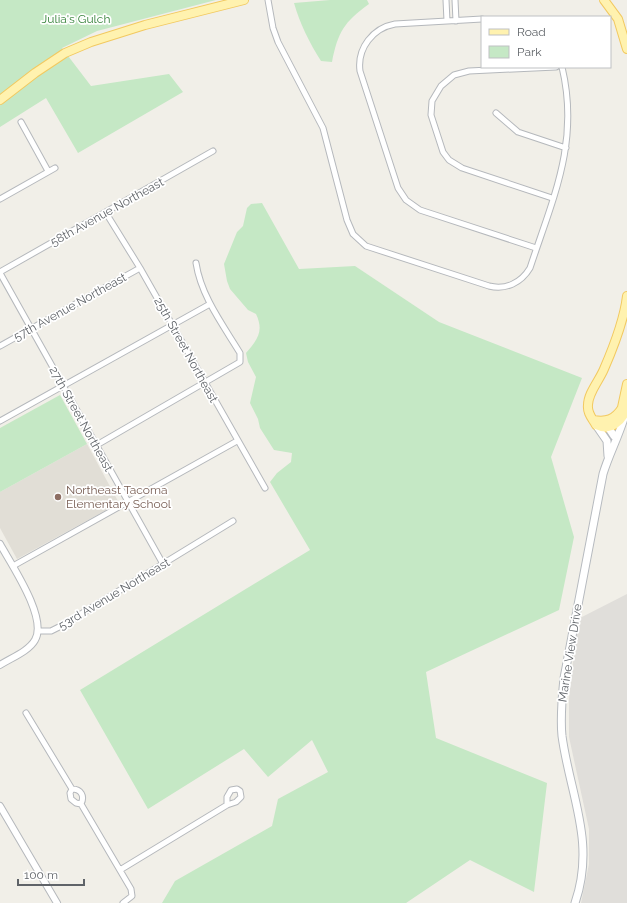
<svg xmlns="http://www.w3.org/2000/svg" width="627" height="903" font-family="Raleway,sans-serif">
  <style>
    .industrial { fill: #e0deda }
    .education { fill: #e1ded6 }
    .green { fill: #c5e8c5 }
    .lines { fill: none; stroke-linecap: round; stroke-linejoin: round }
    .minor-casing { stroke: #b5b8bc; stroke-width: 7 }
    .tertiary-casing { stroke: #b5b8bc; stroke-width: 8 }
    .secondary-casing { stroke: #b6babf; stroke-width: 9 }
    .primary-casing { stroke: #f2c960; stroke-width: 10 }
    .minor { stroke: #fff; stroke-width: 5 }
    .tertiary { stroke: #fff; stroke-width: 6 }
    .secondary { stroke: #fff; stroke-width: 7 }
    .primary { stroke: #fff2af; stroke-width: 8 }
    .education-dot { fill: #8d6e63; stroke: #fff; stroke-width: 1.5 }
    .labels { text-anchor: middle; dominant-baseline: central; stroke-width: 3.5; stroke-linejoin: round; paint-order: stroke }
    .park-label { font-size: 12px; fill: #348238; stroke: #fff }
    .street-label { font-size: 12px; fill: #5f6368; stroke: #fff }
    .education-label { font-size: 12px; fill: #785e54; stroke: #fff; text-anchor: start }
  </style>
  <rect width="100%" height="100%" fill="#f1efe8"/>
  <!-- industrial -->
  <path class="industrial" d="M627,594V903H581L589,864V829L569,737V698L578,619Z"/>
  <!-- education -->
  <path class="education" d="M87,444L119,503L17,559L0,528V492Z"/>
  <!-- green -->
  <path class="green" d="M0,0H216L97,31L62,48L91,86L169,74L183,92L78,153L46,98L0,127Z
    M330,0H367L369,4C344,22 338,32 332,62L321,61C309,42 300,24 294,3Z
    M262,203L299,269L355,266L439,322L582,378L551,457L574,537L559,610L426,672L436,738L547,783L534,892L470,860L406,903H162L175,881L272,826L278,799L328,772L312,740L268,777L244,749L148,809L80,690L310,550L270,482L277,473L291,462L292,453L274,450L260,428L258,419L250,403L256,377L248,362L246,353C258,339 264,331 256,314L248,310L230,289L227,281L224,264L237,232L243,226L247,208L251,204Z
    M60,395L87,444L0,492V428Z"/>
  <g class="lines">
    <defs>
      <path id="minor" d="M268,0L273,28L278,42L323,128L347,220L353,234L366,246L489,286C506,290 521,283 530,268C553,198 580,142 562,67
        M446,0L447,21
        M455,0L456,21
        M482,19L395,24C373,28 357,48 360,71L398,188L406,200L420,210L536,248
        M496,113L518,132L566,148
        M21,122L48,171
        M552,198L462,168L449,160L443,152L431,115L432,101L441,86L454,75L469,71L556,67
        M0,199L55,168
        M106,213L140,268L265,488
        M0,272L213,151
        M0,273L163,564
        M0,346L140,268
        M0,421L210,304
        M95,446L240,362V353C223,325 201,296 196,263
        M13,566L237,441
        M39,631H51L63,625L233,521
        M26,713L72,789
        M72,789C81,789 85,796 81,804L76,803L71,799L70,793Z
        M81,804L131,889L132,896L123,903
        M120,870L227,805L236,802L241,797L240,791L237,789L231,790L227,797V805"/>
      <path id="tertiary" d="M0,544C11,564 48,618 35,640C29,651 11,658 0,665
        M0,806L57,903"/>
      <path id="secondary" d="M604,424L610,430L614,436
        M596,425L607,441L608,456
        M575,903C596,842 570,795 562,736C560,717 562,698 564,678L603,474C609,454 619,436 625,415"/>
      <path id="primary" d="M604,0L618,19L627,49
        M0,100L35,73L65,53L91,42L145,25L244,0
        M627,296C624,321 614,346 604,369C599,381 588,393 588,405C587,413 592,418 596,425C610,432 623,422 627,407
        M621,412L627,384
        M593,420C607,422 614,420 622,408"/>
    </defs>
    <!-- minor casing -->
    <use href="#minor" class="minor-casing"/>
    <!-- tertiary casing -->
    <use href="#tertiary" class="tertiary-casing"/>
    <!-- secondary casing -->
    <use href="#secondary" class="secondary-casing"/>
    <!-- primary casing -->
    <use href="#primary" class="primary-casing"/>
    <!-- minor -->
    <use href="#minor" class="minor"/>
    <!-- tertiary -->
    <use href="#tertiary" class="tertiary"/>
    <!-- secondary -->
    <use href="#secondary" class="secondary"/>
    <!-- primary -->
    <use href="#primary" class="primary"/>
  </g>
  <!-- markers -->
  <circle class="education-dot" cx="58" cy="497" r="4"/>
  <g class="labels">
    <!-- park labels -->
    <g class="park-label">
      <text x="76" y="19">Julia's Gulch</text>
    </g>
    <!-- street labels -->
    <g class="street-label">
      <text transform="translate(107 212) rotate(-29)">58th Avenue Northeast</text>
      <text transform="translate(70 307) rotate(-29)">57th Avenue Northeast</text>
      <text transform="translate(186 350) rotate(61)">25th Street Northeast</text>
      <text transform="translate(81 419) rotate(61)">27th Street Northeast</text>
      <text transform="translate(114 594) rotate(-31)">53rd Avenue Northeast</text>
      <text transform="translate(570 653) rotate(-81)">Marine View Drive</text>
    </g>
    <!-- education labels -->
    <g class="education-label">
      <text x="66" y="490">Northeast Tacoma<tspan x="66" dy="14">Elementary School</tspan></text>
    </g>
  </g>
  <!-- legend -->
  <rect x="481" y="16" width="130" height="52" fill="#ffffff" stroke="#bfc1c3"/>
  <rect x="489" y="29" width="20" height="6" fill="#fff2af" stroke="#bfc1c3"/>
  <text x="517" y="36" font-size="12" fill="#5f6368">Road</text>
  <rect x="489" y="46" width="20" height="12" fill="#c5e8c5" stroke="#bfc1c3"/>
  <text x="517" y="56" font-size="12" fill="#5f6368">Park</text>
  <!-- scale -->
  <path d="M18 879v6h66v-6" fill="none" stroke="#5f6368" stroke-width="2"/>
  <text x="24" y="879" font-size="12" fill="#5f6368" stroke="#ffffff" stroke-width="3" paint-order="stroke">100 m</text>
</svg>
